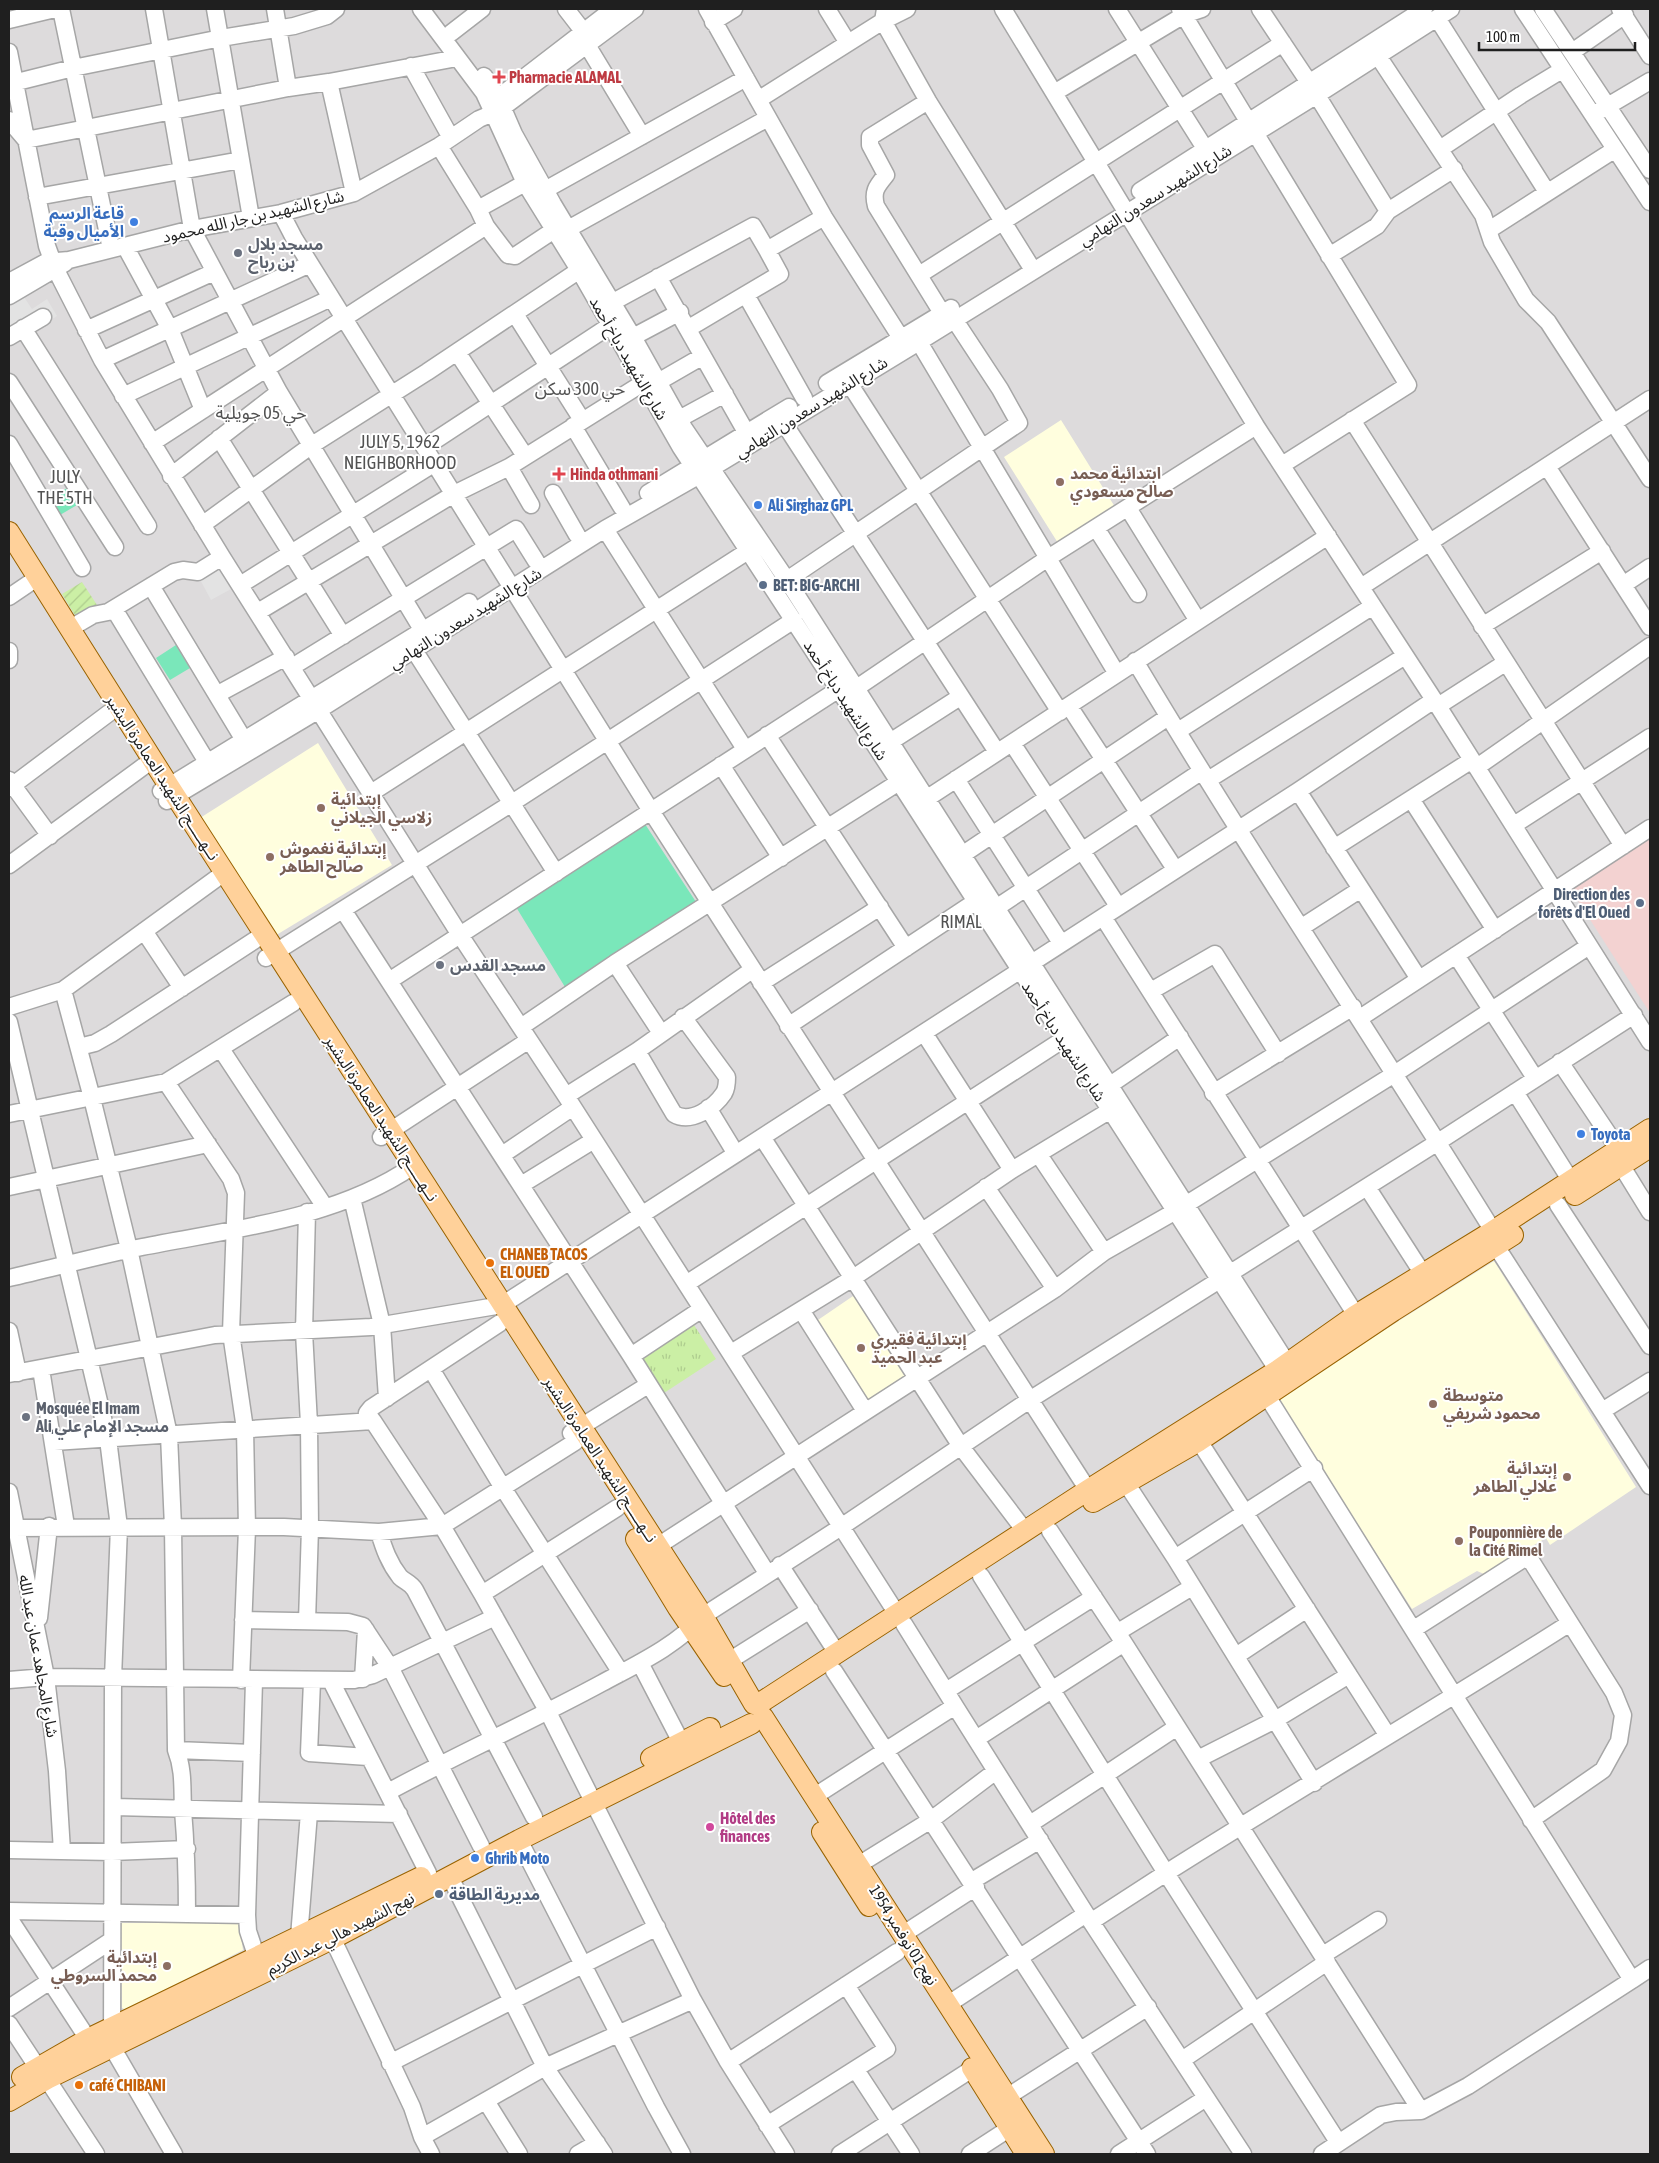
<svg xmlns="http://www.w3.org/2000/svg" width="1659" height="2163" font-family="'Asap Condensed','Noto Sans Arabic',sans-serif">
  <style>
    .residential { fill: #dddbdc }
    .commercial { fill: #f3d2d1 }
    .education { fill: #fffede }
    .grass { fill: url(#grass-tufts) }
    .garden { fill: url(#garden-furrows) }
    .pitch { fill: #7ae7ba }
    .parking { fill: #e3e3e3 }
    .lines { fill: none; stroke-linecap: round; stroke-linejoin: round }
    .minor-casing { stroke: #a6a6a6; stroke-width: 19 }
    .major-casing { stroke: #996300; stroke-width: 22 }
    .minor { stroke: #fff; stroke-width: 16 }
    .major { stroke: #ffd19a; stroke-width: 20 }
    .health-dot { fill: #e0444e; stroke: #fff; stroke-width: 2 }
    .shop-dot { fill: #3f7fe0; stroke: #fff; stroke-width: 2 }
    .worship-dot { fill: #6b7280; stroke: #fff; stroke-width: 2 }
    .education-dot { fill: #8d6e63; stroke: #fff; stroke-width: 2 }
    .service-dot { fill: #5c6f8a; stroke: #fff; stroke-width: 2 }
    .food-dot { fill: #e8710a; stroke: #fff; stroke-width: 2 }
    .hotel-dot { fill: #d1479c; stroke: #fff; stroke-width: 2 }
    .labels { text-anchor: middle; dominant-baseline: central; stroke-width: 4; stroke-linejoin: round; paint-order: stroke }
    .health-label { font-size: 16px; font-weight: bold; fill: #be3a42; stroke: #fff; text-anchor: start }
    .street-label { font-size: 16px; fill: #1f1f1f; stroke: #fff }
    .shop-label { font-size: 16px; font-weight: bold; fill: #366cbe; stroke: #fff; text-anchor: start }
    .worship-label { font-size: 16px; font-weight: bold; fill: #5b616d; stroke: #fff; text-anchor: start }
    .education-label { font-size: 16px; font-weight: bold; fill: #785e54; stroke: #fff; text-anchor: start }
    .service-label { font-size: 16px; font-weight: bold; fill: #4e5e75; stroke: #fff; text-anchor: start }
    .food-label { font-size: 16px; font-weight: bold; fill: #c56008; stroke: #fff; text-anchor: start }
    .hotel-label { font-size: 16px; font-weight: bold; fill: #b23c85; stroke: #fff; text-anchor: start }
    .neighbourhood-label { font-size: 18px; fill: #525252; stroke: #fff }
  </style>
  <defs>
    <pattern id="grass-tufts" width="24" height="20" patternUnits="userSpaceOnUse" patternTransform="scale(1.25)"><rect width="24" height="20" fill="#cbefa5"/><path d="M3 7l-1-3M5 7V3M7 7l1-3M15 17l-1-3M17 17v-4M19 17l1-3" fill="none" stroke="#aecc8e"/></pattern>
    <pattern id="garden-furrows" width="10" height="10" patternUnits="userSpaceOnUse" patternTransform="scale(1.25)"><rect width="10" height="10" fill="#cbefa5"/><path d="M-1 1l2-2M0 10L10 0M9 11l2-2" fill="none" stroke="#aecc8e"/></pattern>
  </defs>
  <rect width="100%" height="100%" fill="#f0ece4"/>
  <!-- residential -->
  <path class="residential" d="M9,9H1650V2154H9Z"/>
  <!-- commercial -->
  <path class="commercial" d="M1650,837V1013L1571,890Z"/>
  <!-- education -->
  <path class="education" d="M1061,420L1115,507L1058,543L1004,457Z
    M318,743L392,865L273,937L200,818Z
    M1494,1261L1636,1487L1550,1545L1546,1538L1484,1574L1477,1571L1412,1609L1276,1398Z
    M856,1294L908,1374L866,1401L815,1322Z
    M121,1923H239L243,1950L126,2010L122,2008Z"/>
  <!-- grass -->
  <path class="grass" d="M692,1322L716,1359L664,1393L640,1357Z"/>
  <!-- garden -->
  <path class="garden" d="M82,582L97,605L76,617L62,594Z"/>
  <!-- pitch -->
  <path class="pitch" d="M67,488L77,505L60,515L50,498Z
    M176,645L190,668L170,680L156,658Z
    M645,824L696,902L565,987L516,907Z"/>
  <!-- parking -->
  <path class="parking" d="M24,297L32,309L47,299L57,316L9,347V307Z
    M216,563L231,589L211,600L197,574Z"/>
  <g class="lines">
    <defs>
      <path id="minor" d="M61,9L111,249
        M154,9L192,229L279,392L423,631
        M215,9L251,218
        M275,9L288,88
        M421,9L484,93L525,183L579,270L681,448L899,782L1284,1380
        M566,9L583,31
        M707,9L824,217L906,346
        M827,9L848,43
        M885,9L883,21L928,101L1033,270
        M1003,9L1256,426L1438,706L1650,1042
        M1117,9L1206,150
        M1180,9L1408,385L1282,465
        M1260,9L1310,84L1388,211
        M1523,9L1650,202
        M1543,9L1650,170
        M1620,9L1650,56
        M1437,18L1547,192
        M9,20L55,9
        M713,22L734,9
        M451,33L482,9
        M587,45L642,136
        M9,52L47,246L55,268L102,360L222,557L460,935L566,1096L897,1614
        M1572,52L1625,15
        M1378,56L1483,215L1492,242L1526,300L1548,322L1650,479
        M411,66L451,138
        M484,76L498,97L514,134L553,204L633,337L684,428L787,580L1294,1374
        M329,82L354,193
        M9,84L73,68L221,38L294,26L327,16L336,9
        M1054,93L1184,15L1202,9
        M758,100L883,21L907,9
        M928,101L870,137V145L886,175C877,186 872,191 876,206L942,313
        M491,103L613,9
        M1601,110L1650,81
        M9,120L26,140L288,88L329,82L457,58
        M439,146L478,209
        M1440,149L1521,95L1562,70
        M1140,191L1424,9
        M536,195L746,78
        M37,197L241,160
        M281,213L294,238L651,811L1088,1490
        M486,226L508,255L515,256L554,230
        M568,229L768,118
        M1489,230L1614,150
        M125,246L170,329L203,410
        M1329,256L1377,226L1388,211L1454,169
        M919,275L1283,43
        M658,277L746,432
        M9,282L46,262L69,260L192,229L281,213L354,193L439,146L479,119L498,111L635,9
        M746,295L804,398
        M9,296L65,263
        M613,302L753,226L767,250L824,217
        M515,314L582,420
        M23,328L148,526
        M689,328L780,274L767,250
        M86,330L214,272
        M9,337L43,317
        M633,337L680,312
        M919,342L1117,674
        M457,352L525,456
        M102,360L310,264
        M9,382L115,547
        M658,382L703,356
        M827,383L951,308
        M849,383L1060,712
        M123,396L331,298
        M778,414L997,752
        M679,419L725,394
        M1352,420L1623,846
        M573,426L622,508
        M219,438L343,636
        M152,443L486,226L478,209L525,183
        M9,444L82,568
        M425,447L620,319
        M509,467L531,505
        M1548,468L1650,627
        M171,476L279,392
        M553,493L577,535
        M648,493L789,407
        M1128,508L1198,621
        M202,525L312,445L427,372L587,265
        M1096,528L1138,594
        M605,529L745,749
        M787,580L1019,423L1000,389L954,319
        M240,585L435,463
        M1623,585L1650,567
        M151,586L244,740
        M1361,587L1650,399
        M9,597L37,578
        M114,609L207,762
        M258,612L454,494L509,467L643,383
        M1482,626L1602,551
        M69,629L93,615L108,612L174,572L183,570L198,572L222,557
        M414,650L556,873
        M9,651V660
        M1135,661C1250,854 1375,1040 1493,1231
        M292,667L516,529L536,561
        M855,689L1048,558L1256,426
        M218,694L286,657
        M1069,706L1175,869
        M1438,706L1505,663
        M1178,731L1373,606
        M767,735L906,948
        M890,742L960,697
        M1012,743L1118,906
        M721,765L781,858
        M1477,767L1650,646
        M956,779L1061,943
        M9,780L50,836
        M1208,780L1405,656
        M9,788L109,713
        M161,791L469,602
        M1298,791L1419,979
        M371,793L748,551
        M926,799L1328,536
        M1411,799L1495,930
        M167,801L319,710L605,529L712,468L919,342L1317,95L1451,9
        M1514,825L1650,737
        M1334,848L1472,760
        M962,855L1168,717
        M9,865L144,766
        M996,908L1202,771
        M343,910L631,1356L767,1573
        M1103,917L1356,1315
        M1302,927L1361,889
        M144,931L182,988
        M1456,955L1535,1078
        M266,958L512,803L794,620
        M615,963L661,1033
        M389,981L839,689
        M761,983L880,907
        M63,990L92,1098L129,1249L169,1435L173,1527L176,1750C184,1770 182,1789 183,1810C186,1845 187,1879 187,1914
        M1151,991L1215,954L1278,1054
        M9,1007L63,990L217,878
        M1360,1018L1650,828
        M9,1022L108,1439L119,1527L113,1678L112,2047L174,2154
        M788,1026L984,896
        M521,1027L615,963L899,782
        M924,1033L1012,1170
        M79,1047L95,1043L111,1034L255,940
        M221,1049L325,1207
        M637,1051L674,1114C691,1124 714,1108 724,1093C727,1088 727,1082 727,1077L683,1017
        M1560,1062L1619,1150
        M166,1082L231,1179L236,1193L231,1333L245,1429L247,1528L241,1680
        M1110,1085L1180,1037
        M1515,1092L1571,1181
        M1213,1093L1353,1007
        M566,1096L637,1051L752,970
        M708,1108L736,1154
        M9,1114L166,1082L293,1003
        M381,1137L529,1040
        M762,1137L962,1448L1025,1531
        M502,1155L573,1107
        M1039,1155L1104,1252
        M1621,1165L1650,1212
        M521,1185L594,1140
        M9,1187L208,1144
        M986,1187L1055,1289
        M1367,1187L1423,1274
        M352,1198L382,1325L387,1398
        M1558,1205L1650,1346
        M1496,1246L1650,1486
        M9,1278C53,1268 97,1256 142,1247C232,1229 336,1219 413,1166
        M686,1284L1064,1039
        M801,1310L865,1411
        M9,1331L18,1373
        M731,1353L853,1278L1012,1170L1109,1111
        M631,1356L702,1309
        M41,1369L66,1526
        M431,1369L503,1488L621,1673
        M9,1374L215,1335L371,1327L502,1305L1298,791L1434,700
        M1602,1411L1650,1381
        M373,1421L442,1526L482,1594L548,1712L693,2000L728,2062L786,2154
        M571,1433L648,1385
        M54,1442L373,1421L367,1413L371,1408L500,1323
        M1126,1483L1175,1558L1275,1720L1349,1675L1199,1441
        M9,1492L46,1677L57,1771L62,1851
        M9,1528L284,1527L379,1532L442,1526L575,1442
        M1050,1531L1124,1643L1421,2111L1468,2086L1632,1980L1267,1396
        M379,1532C384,1549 389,1563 400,1577C405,1582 411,1583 415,1590L534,1817
        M647,1553L1055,1289L1104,1252L1174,1212L1396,1073L1589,946
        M1175,1558L1314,1468
        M780,1565L837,1653
        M981,1576L1105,1775L1177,1727
        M482,1594L617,1508
        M39,1618L49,1526
        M243,1620L348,1622L363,1626L390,1667L481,1846
        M307,1621L310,1528L309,1424L304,1332L307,1212
        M1414,1629L1528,1556L1614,1693L1623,1715L1619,1741L1603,1770L1531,1820
        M1118,1632L1192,1587
        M1236,1656L1307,1609
        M729,1661L810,1610
        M640,1663L681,1742
        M834,1671L1147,2154
        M1349,1675L1388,1736
        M363,1679L366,1630
        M9,1680L46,1677L354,1680L373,1675L495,1617
        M254,1681L247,1915L248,1931L257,1958
        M312,1681L309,1753L368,1757
        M331,1681L428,1873
        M946,1691L1094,1597
        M955,1706L1086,1914L1243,2154
        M976,1739L1124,1643
        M176,1750L252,1753
        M1198,1759L1275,1720L1314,1783
        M388,1792C458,1754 532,1721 602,1683C637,1664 676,1646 703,1616L841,1527L1031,1399L1438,1142L1634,1015
        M815,1796L955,1706L904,1624
        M114,1807L399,1814
        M1030,1824L1105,1775L1166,1873C1300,1788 1437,1708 1570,1623
        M519,1840L656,2107L682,2154
        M9,1850L112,1852L187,1849
        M860,1864L931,1820L996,1771
        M450,1877L545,2067L604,2154
        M972,1881L1040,1840
        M9,1911L247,1915
        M9,1918L88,2039L93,2051
        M1092,1921L1166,1873L1338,2142
        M328,1929L412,2107L422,2137L431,2154
        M902,1935L976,1887
        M299,1937L309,1813
        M1323,1955L1378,1920
        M1632,1980L1650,1968
        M947,2005L1086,1914
        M9,2008L112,1940
        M9,2024L38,2068
        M1182,2060L1327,1962
        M728,2062L897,1952
        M390,2063L657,1927
        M856,2070L911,2154
        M47,2079L96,2154
        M1007,2097L1148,2007
        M486,2101L519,2154
        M767,2125L887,2049L846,1985
        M422,2137L545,2067L693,2000
        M578,2154L597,2143
        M840,2154L972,2069
        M970,2154L1010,2128
        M1119,2154L1206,2098
        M1322,2154L1381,2115L1396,2112L1421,2111"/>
      <path id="major" d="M9,532L169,786L703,1616L754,1704
        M1575,1195L1650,1147
        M1093,1502L1199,1441L1393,1311L1513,1235
        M636,1539L678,1608L724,1676
        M757,1705L1088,1490L1278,1370L1356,1315L1493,1231L1650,1129
        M763,1717L1044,2154
        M651,1758L710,1728
        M822,1832L869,1906
        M972,2068L1026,2154
        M22,2077L88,2039L421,1877
        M9,2101L47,2079L332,1939L519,1840L751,1724"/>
    </defs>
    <!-- minor casing -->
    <use href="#minor" class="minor-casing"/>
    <!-- major casing -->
    <use href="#major" class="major-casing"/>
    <!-- minor -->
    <use href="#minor" class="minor"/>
    <!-- major -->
    <use href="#major" class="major"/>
  </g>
  <!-- markers -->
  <g class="health-dot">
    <path d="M496.5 69.5h5v5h5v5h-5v5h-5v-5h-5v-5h5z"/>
    <path d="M556.5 466.5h5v5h5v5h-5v5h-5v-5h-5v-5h5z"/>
  </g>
  <g class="shop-dot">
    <circle cx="134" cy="222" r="5"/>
    <circle cx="758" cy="505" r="5"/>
    <circle cx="1581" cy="1134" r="5"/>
    <circle cx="475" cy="1858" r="5"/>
  </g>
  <g class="worship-dot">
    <circle cx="238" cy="253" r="5"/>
    <circle cx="440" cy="965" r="5"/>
    <circle cx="26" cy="1417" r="5"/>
  </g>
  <g class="education-dot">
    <circle cx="1060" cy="482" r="5"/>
    <circle cx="321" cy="808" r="5"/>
    <circle cx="270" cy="857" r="5"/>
    <circle cx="861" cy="1348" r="5"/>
    <circle cx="1433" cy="1404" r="5"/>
    <circle cx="1567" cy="1477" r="5"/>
    <circle cx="1459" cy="1541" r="5"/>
    <circle cx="167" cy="1966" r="5"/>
  </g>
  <g class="service-dot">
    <circle cx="763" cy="585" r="5"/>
    <circle cx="1640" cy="903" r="5"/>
    <circle cx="439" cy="1894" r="5"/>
  </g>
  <g class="food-dot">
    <circle cx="490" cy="1263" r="5"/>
    <circle cx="79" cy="2085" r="5"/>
  </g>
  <circle class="hotel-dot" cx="710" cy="1827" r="5"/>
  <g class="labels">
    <!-- health labels -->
    <g class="health-label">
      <text x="509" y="77">Pharmacie ALAMAL</text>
      <text x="570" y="474">Hinda othmani</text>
    </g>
    <!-- street labels -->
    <g class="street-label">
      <text transform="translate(1155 195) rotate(-32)">شارع الشهيد سعدون التهامي</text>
      <text transform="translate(253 216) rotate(-13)">شارع الشهيد بن جار الله محمود</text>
      <text transform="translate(629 358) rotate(60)">شارع الشهيد دباخ أحمد</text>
      <text transform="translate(811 407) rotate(-32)">شارع الشهيد سعدون التهامي</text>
      <text transform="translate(465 618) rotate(-32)">شارع الشهيد سعدون التهامي</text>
      <text transform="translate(846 700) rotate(57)">شارع الشهيد دباخ أحمد</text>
      <text transform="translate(163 777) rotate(57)">نــهـــــج الشهيد العمامرة البشير</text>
      <text transform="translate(1064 1041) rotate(57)">شارع الشهيد دباخ أحمد</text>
      <text transform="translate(382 1118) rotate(57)">نــهـــــج الشهيد العمامرة البشير</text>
      <text transform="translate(601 1459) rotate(57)">نــهـــــج الشهيد العمامرة البشير</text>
      <text transform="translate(39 1656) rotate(80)">شارع المجاهد عمان عبد الله</text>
      <text transform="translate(340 1933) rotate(-27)">نهج الشهيد هالي عبد الكريم</text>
      <text transform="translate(904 1935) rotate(58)">نهج 01 نوفمبر 1954</text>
    </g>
    <!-- shop labels -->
    <g class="shop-label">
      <text x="124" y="213" text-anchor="end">قاعة الرسم<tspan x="124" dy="18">الأميال وقبة</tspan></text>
      <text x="768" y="505">Ali Sirghaz GPL</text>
      <text x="1591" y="1134">Toyota</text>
      <text x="485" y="1858">Ghrib Moto</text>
    </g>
    <!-- worship labels -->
    <g class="worship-label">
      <text x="248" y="244">مسجد بلال<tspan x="248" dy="18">بن رباح</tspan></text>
      <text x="450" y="965">مسجد القدس</text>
      <text x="36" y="1408">Mosquée El Imam<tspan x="36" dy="18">Ali,مسجد الإمام علي</tspan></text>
    </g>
    <!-- education labels -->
    <g class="education-label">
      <text x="1070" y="473">ابتدائية محمد<tspan x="1070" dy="18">صالح مسعودي</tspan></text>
      <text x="331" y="799">إبتدائية<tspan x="331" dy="18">زلاسي الجيلاني</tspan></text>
      <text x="280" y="848">إبتدائية نغموش<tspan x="280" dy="18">صالح الطاهر</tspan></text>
      <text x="871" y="1339">إبتدائية فقيري<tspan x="871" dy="18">عبد الحميد</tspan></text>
      <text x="1443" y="1395">متوسطة<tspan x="1443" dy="18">محمود شريفي</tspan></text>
      <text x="1557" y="1468" text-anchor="end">إبتدائية<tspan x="1557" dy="18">علالي الطاهر</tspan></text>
      <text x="1469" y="1532">Pouponnière de<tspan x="1469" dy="18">la Cité Rimel</tspan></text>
      <text x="157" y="1957" text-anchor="end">إبتدائية<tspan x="157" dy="18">محمد السروطي</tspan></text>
    </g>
    <!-- service labels -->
    <g class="service-label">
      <text x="773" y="585">BET: BIG-ARCHI</text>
      <text x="1630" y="894" text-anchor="end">Direction des<tspan x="1630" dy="18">forêts d'El Oued</tspan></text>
      <text x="449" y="1894">مديرية الطاقة</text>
    </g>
    <!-- food labels -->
    <g class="food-label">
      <text x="500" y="1254">CHANEB TACOS<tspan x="500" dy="18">EL OUED</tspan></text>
      <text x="89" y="2085">café CHIBANI</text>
    </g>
    <!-- hotel labels -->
    <g class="hotel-label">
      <text x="720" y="1818">Hôtel des<tspan x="720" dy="18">finances</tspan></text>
    </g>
    <!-- neighbourhood labels -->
    <g class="neighbourhood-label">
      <text x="580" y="388">حي 300 سكن</text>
      <text x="261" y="412">حي 05 جويلية</text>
      <text x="400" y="441">JULY 5, 1962<tspan x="400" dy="21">NEIGHBORHOOD</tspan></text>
      <text x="65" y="476">JULY<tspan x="65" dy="21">THE 5TH</tspan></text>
      <text x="961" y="921">RIMAL</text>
    </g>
  </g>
  <!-- border -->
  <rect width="1659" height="2163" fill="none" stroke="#1f1f1f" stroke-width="20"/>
  <!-- scale -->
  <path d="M1479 42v8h156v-8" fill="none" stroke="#1f1f1f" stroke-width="2.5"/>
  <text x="1486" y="42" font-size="15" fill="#1f1f1f" stroke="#ffffff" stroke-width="4" paint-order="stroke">100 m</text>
</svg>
